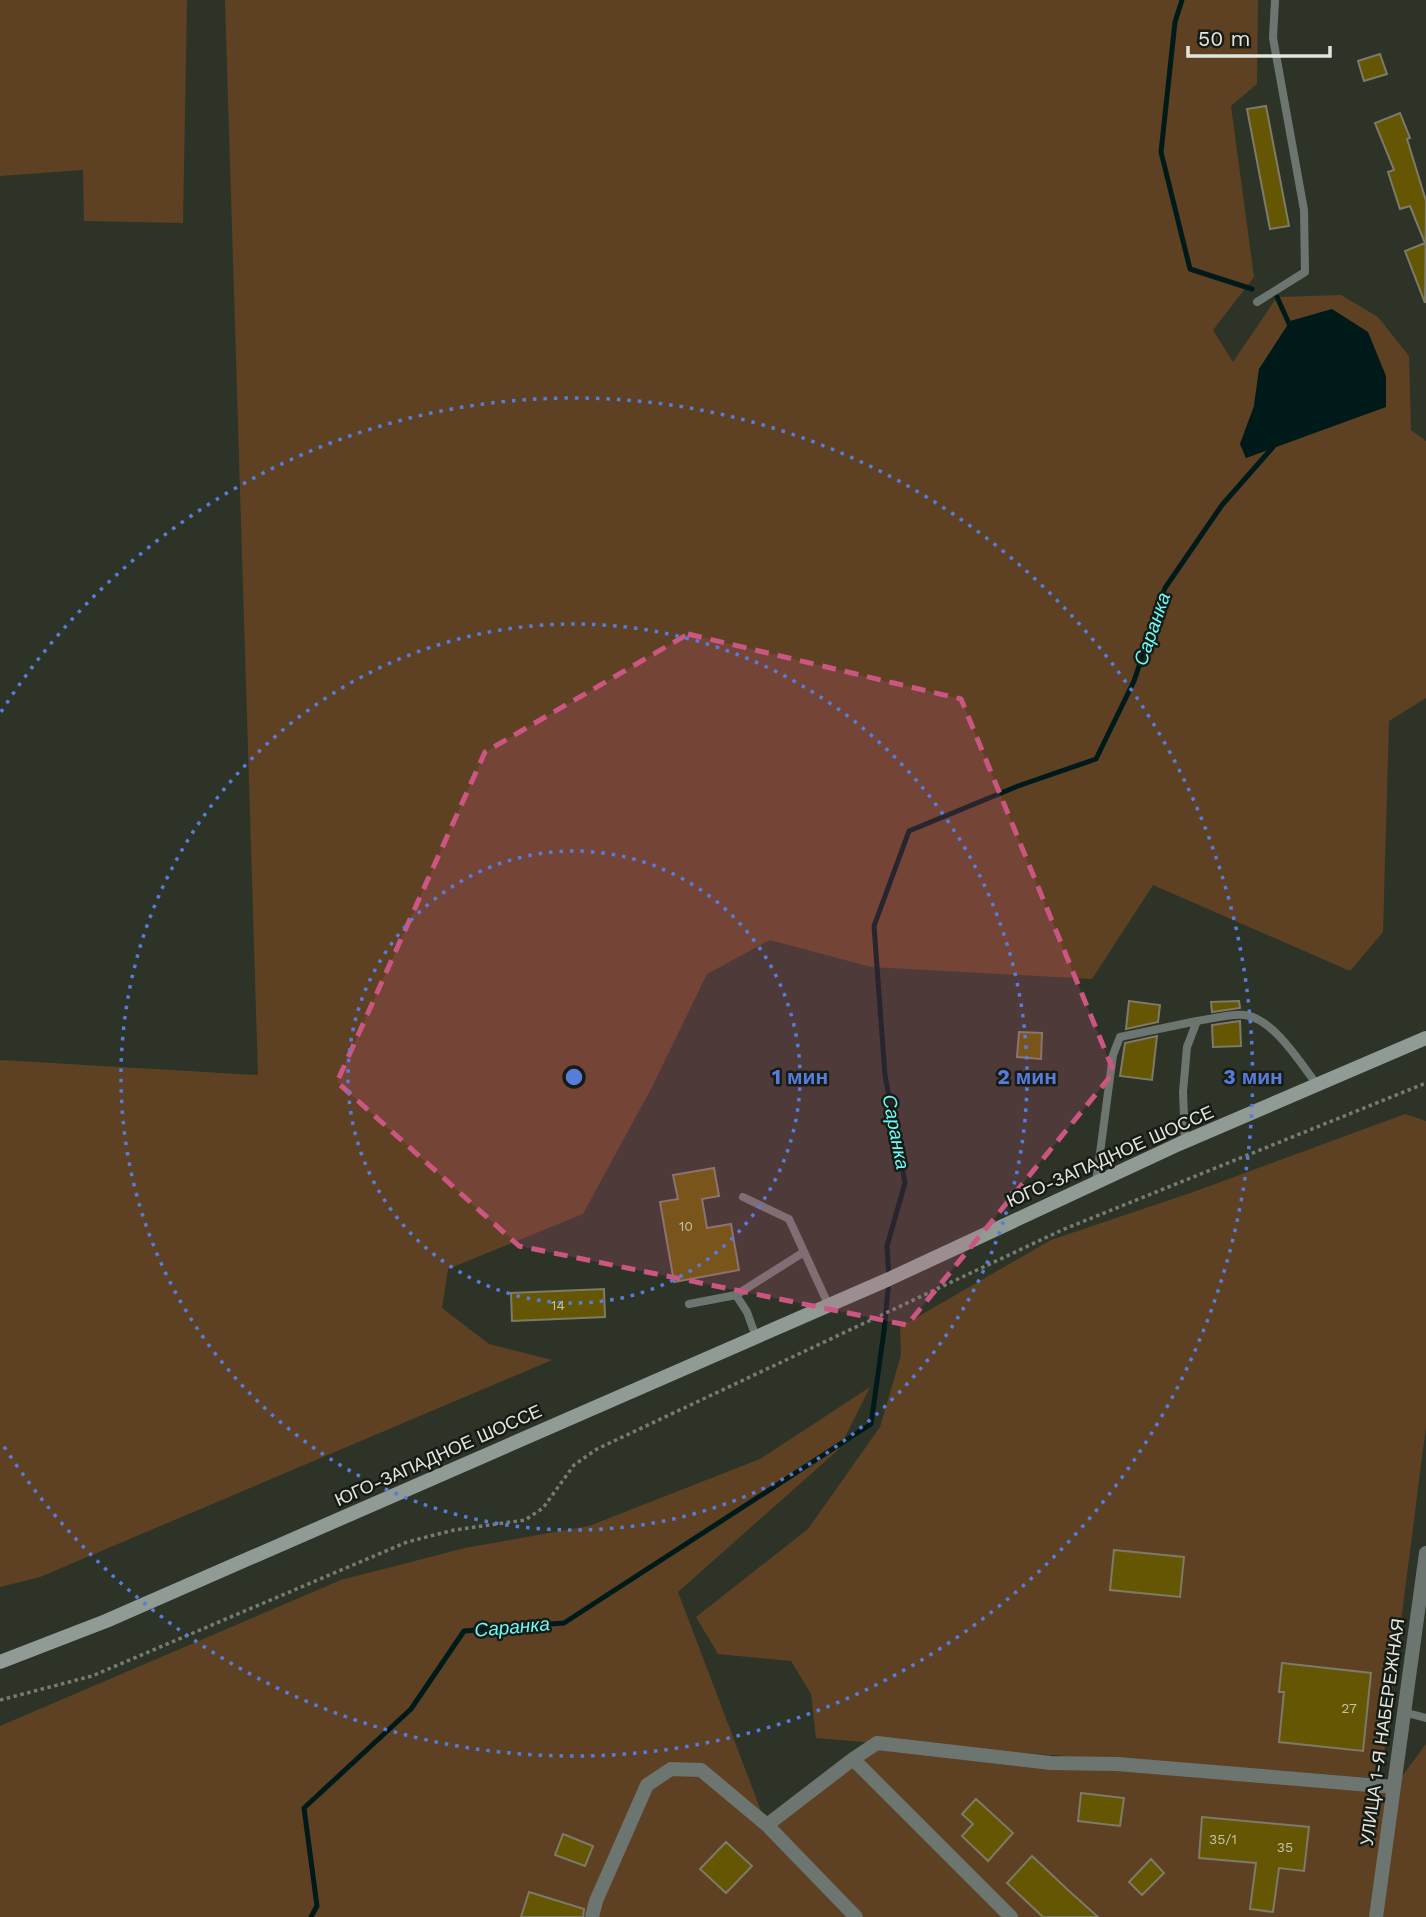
<svg xmlns="http://www.w3.org/2000/svg" width="1426" height="1917" font-family="'Work Sans',sans-serif">
  <style>
    .green { fill: #5e4123; fill-rule: evenodd }
    .water { fill: #001a1a }
    .lines { fill: none; stroke-linecap: round; stroke-linejoin: round }
    .stream { stroke: #001a1a; stroke-width: 5 }
    .building { fill: #645602; stroke: #7d7a69; stroke-width: 2 }
    .path { stroke: #777c71; stroke-width: 3.5; stroke-dasharray: 3.5 3.5; stroke-linecap: butt }
    .lane { stroke: #6d7571; stroke-width: 8 }
    .street { stroke: #6d7571; stroke-width: 14 }
    .secondary { stroke: #8f9b94; stroke-width: 14 }
    .marked { fill: #cc5682; fill-opacity: 0.2; stroke: #cc5682; stroke-width: 5; stroke-dasharray: 14 9; stroke-linejoin: round }
    .ring { fill: none; stroke: #587cda; stroke-width: 3.5; stroke-dasharray: 3.5 7 }
    .labels { text-anchor: middle; dominant-baseline: central; stroke-width: 5; stroke-linejoin: round; paint-order: stroke }
    .number-label { font-size: 14px; fill: #c2c2a7 }
    .street-label { font-size: 18px; fill: #e2e6de; stroke: #171b15 }
    .water-label { font-size: 19px; font-style: italic; fill: #6cfbf8; stroke: #171b15 }
    .centre { fill: #587cda; stroke: #171b15; stroke-width: 3.5 }
    .ring-label { font-size: 21px; text-anchor: middle; font-weight: bold; fill: #587cda; stroke: #171b15; stroke-width: 5; stroke-linejoin: round; paint-order: stroke }
  </style>
  <rect width="100%" height="100%" fill="#2d3427"/>
  <!-- green -->
  <path class="green" d="M0,0H187L183,223L84,221L83,170L0,176Z
    M225,0H1258L1257,84L1231,106L1254,277L1213,330L1233,362L1277,297L1341,295L1378,317L1409,356L1411,430L1426,441V698L1389,721L1383,932L1350,971L1153,885L1092,979L871,967L770,940L707,974L652,1087L583,1214L448,1269L442,1308L489,1344L552,1360L40,1577L0,1587V1060L258,1075ZM1259,369L1371,411L1246,458L1240,444L1254,406Z
    M1405,1114L1426,1121V1426L1382,1770L1375,1778L897,1744L1394,1787L1426,1744V1917H0V1726L341,1580L465,1548L589,1526L760,1459L870,1387L839,1449L678,1592L766,1824L876,1743L816,1738L811,1694L791,1661L718,1654L696,1617L808,1529L880,1427L901,1355L900,1327L1051,1240L1199,1190Z"/>
  <!-- water -->
  <path class="water" d="M1332,309L1368,332L1386,376V407L1246,458L1240,444L1254,406L1259,369L1290,321Z"/>
  <g class="lines">
    <!-- stream -->
    <path class="stream" d="M1182,0L1175,22L1161,152L1190,269L1252,289
      M1277,297L1291,328
      M311,1917L317,1906L304,1808L411,1709L464,1631L564,1623L871,1424L884,1331L889,1279L887,1246L905,1183L885,1075L874,926L909,831L1018,786L1096,759L1134,681L1165,588L1222,505L1273,447L1276,440"/>
  </g>
  <!-- building -->
  <path class="building" d="M1380,54L1387,74L1364,81L1358,61Z
    M1266,106L1289,226L1270,229L1247,109Z
    M1400,113L1410,138L1407,139L1426,201L1425,303L1405,251L1425,243L1410,206L1400,209L1388,172L1394,170L1375,123Z
    M1129,1001L1160,1005L1158,1022L1126,1029Z
    M1239,1001L1240,1008L1212,1012L1211,1002Z
    M1240,1021L1241,1046L1213,1047L1212,1025Z
    M1019,1032L1042,1033L1041,1059L1017,1057Z
    M1157,1036L1152,1080L1120,1076L1125,1043Z
    M714,1168L719,1196L702,1199L707,1228L731,1224L739,1270L674,1282L660,1202L678,1199L673,1175Z
    M604,1289L605,1317L512,1321L511,1293Z
    M1114,1550L1184,1557L1180,1597L1110,1590Z
    M1282,1663L1371,1673L1363,1751L1279,1742L1284,1692H1279Z
    M1081,1793L1124,1798L1120,1826L1078,1821Z
    M976,1799L1013,1833L988,1861L962,1836L973,1824L962,1814Z
    M1202,1817L1309,1827L1304,1871L1279,1868L1273,1912L1250,1909L1256,1863L1199,1858Z
    M563,1834L593,1846L585,1866L555,1855Z
    M726,1842L752,1866L726,1893L700,1869Z
    M1032,1856L1068,1890L1098,1917H1043L1007,1883Z
    M1151,1859L1164,1873L1142,1895L1129,1882Z
    M529,1892L584,1909L583,1917H521Z"/>
  <g class="lines">
    <!-- path -->
    <path class="path" d="M0,1700L92,1676L407,1542L454,1530L525,1520L543,1508L574,1465L597,1449L1062,1230L1426,1083"/>
    <!-- lane -->
    <path class="lane" d="M1257,302L1305,272L1304,210L1273,38L1275,0
      M1185,1141L1183,1092L1187,1047L1197,1021C1210,1019 1233,1013 1245,1015C1274,1019 1301,1064 1318,1086
      M1096,1183L1113,1055L1120,1037L1197,1021
      M743,1197L789,1219L829,1306
      M736,1295L804,1252
      M689,1304L736,1295L747,1312L756,1337
      M1403,1712L1426,1718"/>
    <!-- street -->
    <path class="street" d="M853,1759L1011,1917
      M767,1825L853,1759L877,1743L1051,1763L1117,1764L1394,1787
      M592,1917L596,1901L647,1785L671,1769L701,1770L767,1825L856,1917
      M1376,1917L1426,1553"/>
    <!-- secondary -->
    <path class="secondary" d="M0,1662L106,1621L889,1279L1179,1144L1426,1038"/>
  </g>
  <!-- marked area -->
  <path class="marked" d="M688,634L961,699L1114,1072L907,1325L519,1246L337,1082L485,752Z"/>
  <!-- distance rings -->
  <g class="ring">
    <circle cx="574" cy="1077" r="226"/>
    <circle cx="574" cy="1077" r="453"/>
    <path d="M1 712A679 679 0 1 1 1 1442"/>
  </g>
  <g class="labels">
    <!-- number labels -->
    <g class="number-label">
      <text x="686" y="1226">10</text>
      <text x="558" y="1305">14</text>
      <text x="1349" y="1708">27</text>
      <text x="1223" y="1839">35/1</text>
      <text x="1285" y="1847">35</text>
    </g>
    <!-- street labels -->
    <g class="street-label">
      <text transform="translate(1110 1156) rotate(-24)">ЮГО-ЗАПАДНОЕ ШОССЕ</text>
      <text transform="translate(438 1455) rotate(-24)">ЮГО-ЗАПАДНОЕ ШОССЕ</text>
      <text transform="translate(1382 1732) rotate(-82)">УЛИЦА 1-Я НАБЕРЕЖНАЯ</text>
    </g>
    <!-- water labels -->
    <g class="water-label">
      <text transform="translate(1152 629) rotate(-71)">Саранка</text>
      <text transform="translate(896 1132) rotate(79)">Саранка</text>
      <text transform="translate(512 1627) rotate(-5)">Саранка</text>
    </g>
  </g>
  <circle cx="574" cy="1077" r="10" class="centre"/>
  <g class="ring-label">
    <text x="800" y="1084">1 мин</text>
    <text x="1027" y="1084">2 мин</text>
    <text x="1253" y="1084">3 мин</text>
  </g>
  <!-- scale -->
  <path d="M1188 46v10h142v-10" fill="none" stroke="#e2e6de" stroke-width="3.5"/>
  <text x="1198" y="46" font-size="21" fill="#e2e6de" stroke="#171b15" stroke-width="5" paint-order="stroke">50 m</text>
</svg>
